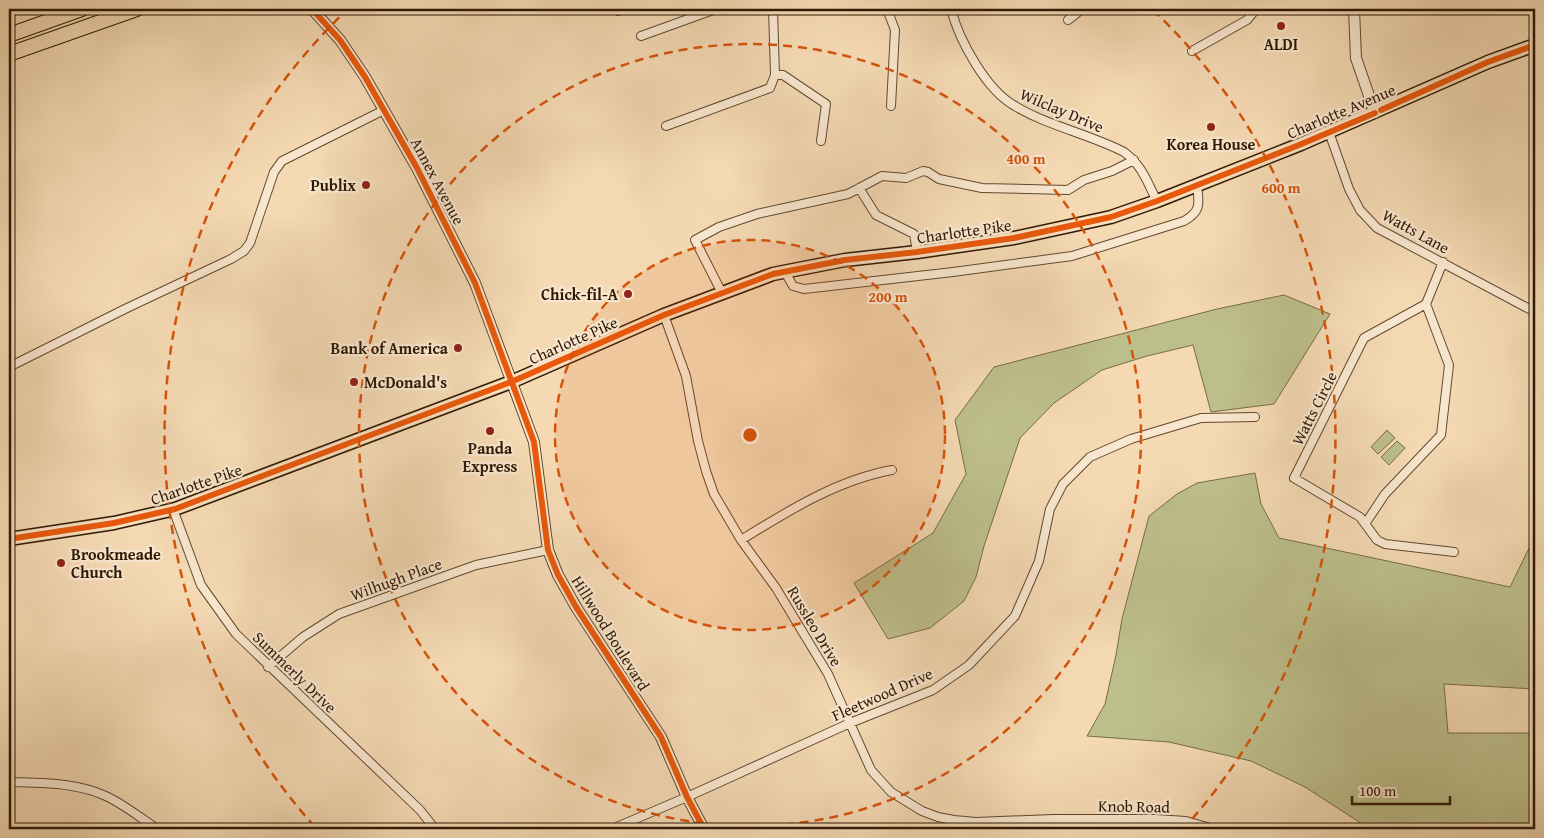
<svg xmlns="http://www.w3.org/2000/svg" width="1544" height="838" font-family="'Gentium Book Plus',serif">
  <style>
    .green { fill: #bdbf8b; stroke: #766c48 }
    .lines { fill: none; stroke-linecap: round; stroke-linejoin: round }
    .minor-casing { stroke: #604930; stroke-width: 10 }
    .tertiary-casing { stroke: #604930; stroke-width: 12 }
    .primary-casing { stroke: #2f1905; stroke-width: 15 }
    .motorway-casing { stroke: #2f1905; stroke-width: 16 }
    .minor { stroke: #f8e6ce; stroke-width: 8 }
    .tertiary { stroke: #f8e6ce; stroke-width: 10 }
    .primary { stroke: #f4d9b3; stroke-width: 12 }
    .motorway { stroke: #f4d9b3; stroke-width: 14 }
    .cycleway-casing { stroke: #f8e6ce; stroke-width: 9 }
    .cycleway { stroke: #e8590c; stroke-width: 6 }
    .ring { fill: none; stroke: #d6530b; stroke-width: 2.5; stroke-dasharray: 9 6 }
    .poi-dot { fill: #8f2418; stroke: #f8e6ce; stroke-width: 2 }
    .labels { text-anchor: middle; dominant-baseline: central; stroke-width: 4.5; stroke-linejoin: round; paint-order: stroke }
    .poi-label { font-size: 16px; font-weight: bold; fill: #2f1905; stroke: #f8e6ce }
    .street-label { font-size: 16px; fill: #2f1905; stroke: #f8e6ce }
    .centre { fill: #d6530b; stroke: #f8e6ce; stroke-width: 2.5 }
    .ring-label { font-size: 15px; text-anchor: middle; font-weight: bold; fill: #d6530b; stroke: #f8e6ce; stroke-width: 4.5; stroke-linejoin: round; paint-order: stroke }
  </style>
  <rect width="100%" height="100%" fill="#f4d9b3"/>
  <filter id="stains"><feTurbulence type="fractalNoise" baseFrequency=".004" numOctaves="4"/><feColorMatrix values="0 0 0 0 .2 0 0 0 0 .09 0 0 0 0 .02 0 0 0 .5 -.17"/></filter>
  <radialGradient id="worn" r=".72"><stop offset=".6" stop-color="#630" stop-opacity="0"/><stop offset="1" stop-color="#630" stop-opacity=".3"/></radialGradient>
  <!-- green -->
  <path class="green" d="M1284,295L1330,314L1274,404L1211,412L1193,345L1147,356L1102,370L1054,403L1020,438L984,546L976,577L964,601L930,628L888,639L854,583L933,533L966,474L955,420L994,367L1217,309Z
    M1387,430L1395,438L1378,454L1371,447Z
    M1397,441L1405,448L1389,465L1381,457Z
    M1255,473L1261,504L1279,538L1510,587L1533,540L1535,538V689L1444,684L1448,733H1535V829H1370L1305,787L1251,761L1169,742L1087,736L1105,704L1116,655L1122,619L1149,516L1177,494L1197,483Z"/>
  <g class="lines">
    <defs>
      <path id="minor" d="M618,9V11L625,9
        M887,9L895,30L891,106
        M951,9C959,40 986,90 1015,106C1048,126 1089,134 1124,152C1142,165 1147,182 1157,201
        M1068,20L1082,9
        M641,36L716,9
        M1192,51L1247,20L1256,9
        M775,75H783L826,104L821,141
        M666,126L770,88L775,75L773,9
        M1329,132L1349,189L1360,210L1377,228L1535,312
        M859,188L876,215L914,234L917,252
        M1443,262L1426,304L1364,338L1294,478L1360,517L1377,540L1385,544L1454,552
        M785,272L793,286L804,289L953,272L1072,256L1184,221C1202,211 1199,203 1197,185
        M722,293L695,240L719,227L757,214L848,194L882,176L906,178L923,171L928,172L939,179L982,188L1068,190L1084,180L1112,171L1134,160
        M664,315L686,376L698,441L706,471L714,494L741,540L776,588L828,674L871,770L891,792L922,811L938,817L954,820L976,822L1053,819H1155L1186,821L1214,829
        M9,367L127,308L231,259L244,251L250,243L274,172L282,161L384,110
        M173,509L201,585L236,634L420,810L435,829
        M1365,524L1385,494L1441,435L1449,365L1426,304
        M741,540C788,511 837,480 892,470
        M268,667L303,637L339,614L476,565L548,550
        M9,782C42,783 77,782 108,797C126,806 141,818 157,829
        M612,829L687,797L850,723L933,690L969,665L1015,616L1039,561L1050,509L1063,484L1090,457L1131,439L1201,418L1255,417"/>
      <path id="tertiary" d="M312,9L340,40L365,77L417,168L475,283L534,442L548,550L558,575L576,607L661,737L687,797L704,829
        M1354,9L1356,58L1375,113"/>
      <path id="primary" d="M9,539L114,523L175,509L511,382L664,315L773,274L845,260L917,252L1014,238L1111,217L1157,201L1301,144L1488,62L1535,45"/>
      <path id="motorway" d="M9,35L82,9
        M9,54L137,9"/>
    </defs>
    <!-- minor casing -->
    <use href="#minor" class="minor-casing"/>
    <!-- tertiary casing -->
    <use href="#tertiary" class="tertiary-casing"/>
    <!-- primary casing -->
    <use href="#primary" class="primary-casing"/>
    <!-- motorway casing -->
    <use href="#motorway" class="motorway-casing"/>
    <!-- minor -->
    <use href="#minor" class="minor"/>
    <!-- tertiary -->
    <use href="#tertiary" class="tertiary"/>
    <!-- primary -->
    <use href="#primary" class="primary"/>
    <!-- motorway -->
    <use href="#motorway" class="motorway"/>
    <defs>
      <path id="cycleway" d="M312,9L340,40L365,77L417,168L475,283L534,442L548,550L558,575L576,607L661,737L687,797L704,829
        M1381,110L1488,62L1535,45
        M9,539L114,523L175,509L511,382L664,315L773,274L845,260L917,252L1014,238L1111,217L1157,201L1299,145L1375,113"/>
    </defs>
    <!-- cycleway casing -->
    <use href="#cycleway" class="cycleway-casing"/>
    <!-- cycleway -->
    <use href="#cycleway" class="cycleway"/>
  </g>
  <!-- distance rings -->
  <circle cx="750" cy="435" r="195" fill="#d6530b" fill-opacity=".12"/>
  <g class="ring">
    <circle cx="750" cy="435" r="195"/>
    <circle cx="750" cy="435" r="391"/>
    <path d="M315 827A586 586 0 0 1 347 10M1153 10A586 586 0 0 1 1185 827"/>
  </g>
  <!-- markers -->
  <g class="poi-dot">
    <circle cx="1281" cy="26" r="5"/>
    <circle cx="1211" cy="127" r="5"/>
    <circle cx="366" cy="185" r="5"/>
    <circle cx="628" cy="294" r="5"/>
    <circle cx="458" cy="348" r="5"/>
    <circle cx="354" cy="382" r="5"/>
    <circle cx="490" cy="431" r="5"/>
    <circle cx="61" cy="563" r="5"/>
  </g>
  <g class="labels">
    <!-- poi labels -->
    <g class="poi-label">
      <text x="1281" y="44">ALDI</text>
      <text x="1211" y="144">Korea House</text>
      <text x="356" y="185" text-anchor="end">Publix</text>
      <text x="618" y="294" text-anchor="end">Chick-fil-A</text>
      <text x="448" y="348" text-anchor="end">Bank of America</text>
      <text x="364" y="382" text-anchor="start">McDonald's</text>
      <text x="490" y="448">Panda<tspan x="490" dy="18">Express</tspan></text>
      <text x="71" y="554" text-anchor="start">Brookmeade<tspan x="71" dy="18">Church</tspan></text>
    </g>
    <!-- street labels -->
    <g class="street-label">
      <text transform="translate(1062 110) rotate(23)">Wilclay Drive</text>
      <text transform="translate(1341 111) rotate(-23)">Charlotte Avenue</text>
      <text transform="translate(438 181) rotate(62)">Annex Avenue</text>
      <text transform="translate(964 231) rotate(-8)">Charlotte Pike</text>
      <text transform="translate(1416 231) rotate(29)">Watts Lane</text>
      <text transform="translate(573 340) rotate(-24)">Charlotte Pike</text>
      <text transform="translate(1314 408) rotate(-63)">Watts Circle</text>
      <text transform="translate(196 484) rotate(-19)">Charlotte Pike</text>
      <text transform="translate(396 579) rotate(-20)">Wilhugh Place</text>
      <text transform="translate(815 626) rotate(59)">Russleo Drive</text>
      <text transform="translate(611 633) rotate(58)">Hillwood Boulevard</text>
      <text transform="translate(295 672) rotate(44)">Summerly Drive</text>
      <text transform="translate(882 694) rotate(-24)">Fleetwood Drive</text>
      <text transform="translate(1134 806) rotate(1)">Knob Road</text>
    </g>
  </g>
  <circle cx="750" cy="435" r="8" class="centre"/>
  <g class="ring-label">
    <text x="1026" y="164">400 m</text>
    <text x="1281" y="193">600 m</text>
    <text x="888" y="302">200 m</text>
  </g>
  <!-- margin -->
  <rect width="1544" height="838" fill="none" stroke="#f4d9b3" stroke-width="30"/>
  <rect x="10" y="10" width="1524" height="818" fill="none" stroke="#2f1905" stroke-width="2.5"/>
  <rect x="15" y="15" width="1514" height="808" fill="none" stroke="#2f1905"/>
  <!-- scale -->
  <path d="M1352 796v8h98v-8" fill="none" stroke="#2f1905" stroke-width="2.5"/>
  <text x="1359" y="796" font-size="15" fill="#2f1905" stroke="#f8e6ce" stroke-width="4" paint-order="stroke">100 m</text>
  <rect width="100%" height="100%" filter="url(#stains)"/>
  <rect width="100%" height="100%" fill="url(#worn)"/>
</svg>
